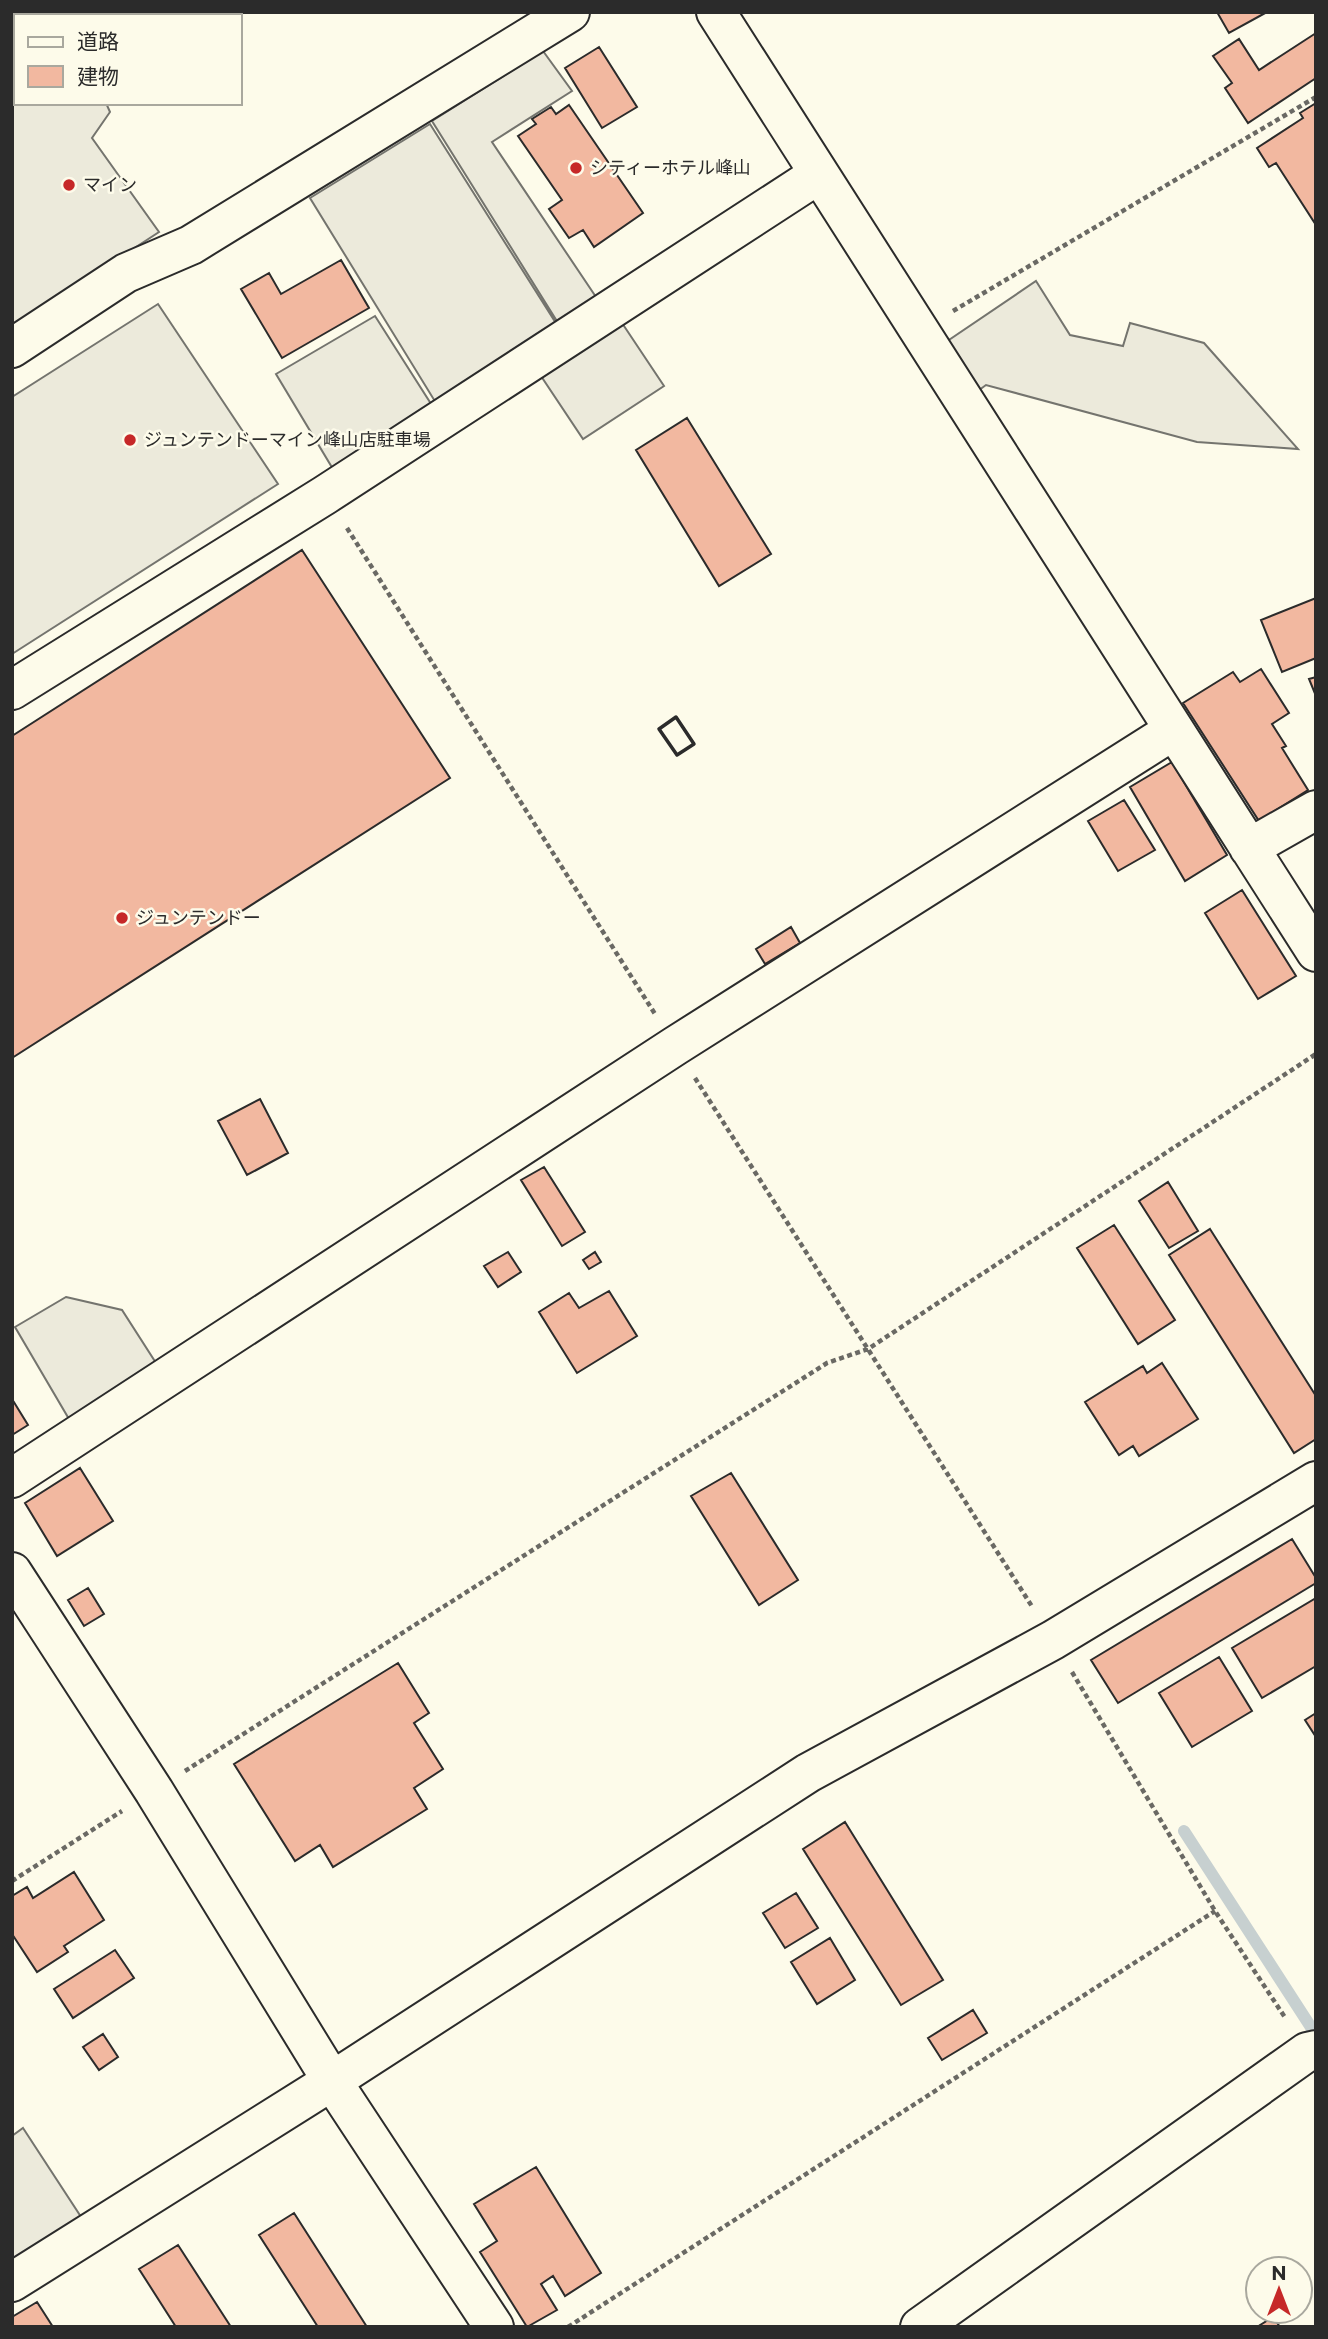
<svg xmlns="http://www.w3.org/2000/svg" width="1328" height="2339" font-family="Montserrat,'Noto Sans JP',sans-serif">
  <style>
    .parking { fill: #eceadb; stroke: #74746e; stroke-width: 2 }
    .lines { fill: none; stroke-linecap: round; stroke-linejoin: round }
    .stream { stroke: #c7d0d0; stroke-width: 12 }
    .building { fill: #f2b8a0; stroke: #2b2b2b; stroke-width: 2 }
    .minor-casing { stroke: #2b2b2b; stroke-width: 42 }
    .path { stroke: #6a6964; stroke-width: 4.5; stroke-dasharray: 5 3.5; stroke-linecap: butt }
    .minor { stroke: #fdfbea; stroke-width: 38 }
    .wall { stroke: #2b2b2b; stroke-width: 3.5 }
    .poi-dot { fill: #c62828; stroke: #fdfbea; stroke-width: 2.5 }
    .labels { text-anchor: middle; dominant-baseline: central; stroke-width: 5; stroke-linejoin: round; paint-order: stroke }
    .poi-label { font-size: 18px; fill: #2b2b2b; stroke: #fdfbea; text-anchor: start }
  </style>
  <rect width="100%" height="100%" fill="#fdfbea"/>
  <!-- parking -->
  <path class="parking" d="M12,12H62L64,16H16V103H106L110,112L92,138L159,232L12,328Z
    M543,51L572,91L492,142L598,300L560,326L432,121Z
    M430,124L559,328L436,403L310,198Z
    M1036,281L1070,335L1123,346L1130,323L1204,343L1298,449L1197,442L986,385L975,393L943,344Z
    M158,304L278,484L12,654V397Z
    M375,316L433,407L333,469L276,374Z
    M622,323L664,386L583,439L541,376Z
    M66,1297L122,1310L156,1363L69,1419L15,1327Z
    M23,2128L85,2223L12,2266V2136Z"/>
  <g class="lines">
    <!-- stream -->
    <path class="stream" d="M1184,1831L1316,2035"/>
  </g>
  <!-- building -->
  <path class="building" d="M1217,12H1267L1229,33Z
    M1316,33V78L1248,123L1225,88L1232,83L1213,56L1239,39L1259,70Z
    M599,47L637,107L602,128L565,68Z
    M1316,103V225L1276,163L1269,167L1257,148L1303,118L1300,113Z
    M569,105L643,213L594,247L583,230L569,238L549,209L562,200L518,136L536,124L532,119L551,107L556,114Z
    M341,260L369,308L282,358L241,289L269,273L281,294Z
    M687,418L771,554L719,586L636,450Z
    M302,550L450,778L12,1058V736Z
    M1316,598V658L1282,672L1261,620Z
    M1261,669L1289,713L1272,724L1286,746L1282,748L1308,790L1259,821L1183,703L1233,672L1240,682Z
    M1316,677V696L1309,679Z
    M1172,762L1227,855L1185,881L1130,787Z
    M1124,800L1155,850L1118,871L1088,821Z
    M1242,890L1296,976L1258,999L1205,913Z
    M791,927L800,943L765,964L756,949Z
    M260,1099L288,1153L247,1175L218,1121Z
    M544,1167L585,1232L562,1246L521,1180Z
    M1168,1182L1198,1231L1169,1248L1139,1201Z
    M1114,1225L1175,1320L1138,1344L1077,1248Z
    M1210,1229L1316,1396V1439L1294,1453L1169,1255Z
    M508,1252L521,1272L498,1287L484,1266Z
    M595,1252L601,1262L589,1269L583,1260Z
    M609,1291L637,1336L577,1373L539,1312L569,1293L579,1308Z
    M1162,1363L1198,1419L1139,1456L1133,1446L1119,1455L1085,1402L1143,1366L1147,1373Z
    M12,1399L28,1425L12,1435Z
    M80,1468L113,1521L57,1556L25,1503Z
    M731,1473L798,1580L759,1605L691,1496Z
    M1292,1539L1316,1578V1583L1118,1703L1091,1660Z
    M88,1588L104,1614L84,1626L68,1600Z
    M1316,1598V1666L1262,1698L1232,1648Z
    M1219,1657L1252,1711L1192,1747L1159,1693Z
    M398,1663L429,1713L414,1723L443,1769L414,1788L427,1809L333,1867L320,1845L295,1861L234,1764Z
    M1316,1713V1737L1305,1720Z
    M845,1822L943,1980L901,2005L803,1849Z
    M74,1872L104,1920L64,1946L68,1952L37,1972L12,1934V1896L27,1887L33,1898Z
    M796,1893L818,1928L785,1948L763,1913Z
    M830,1938L855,1980L817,2004L791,1962Z
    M115,1950L134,1978L73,2018L54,1989Z
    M973,2010L987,2033L942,2060L928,2038Z
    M103,2034L118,2057L99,2070L83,2047Z
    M536,2167L601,2273L565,2296L553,2276L541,2284L557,2310L527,2327L480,2252L497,2241L474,2204Z
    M294,2213L367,2327H318L259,2235Z
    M178,2245L231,2327H176L139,2269Z
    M37,2302L53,2327H12V2317Z
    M1273,2317L1280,2327H1257Z"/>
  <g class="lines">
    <defs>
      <path id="minor" d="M716,12L1316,952
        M12,348L126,273L191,245L570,12
        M12,690L325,495L819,174
        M1249,848L1316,810
        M12,1478L675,1046L1174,730
        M12,1572L154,1791L332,2081L494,2327
        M12,2282L332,2081L808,1773L1053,1640L1316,1481
        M920,2327L1307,2052L1316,2050"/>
    </defs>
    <!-- minor casing -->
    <use href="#minor" class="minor-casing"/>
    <!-- path -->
    <path class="path" d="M953,311L1316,97
      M347,528L655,1014
      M695,1078L1033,1608
      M1072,1672L1215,1911L1286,2019
      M185,1771L827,1363L868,1349L1316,1054
      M12,1881L122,1811
      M568,2327L1215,1911"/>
    <!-- minor -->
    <use href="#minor" class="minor"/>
    <!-- wall -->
    <path class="wall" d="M676,717L694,744L677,755L659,729Z"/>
  </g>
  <!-- markers -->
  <g class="poi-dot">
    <circle cx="576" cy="168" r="7"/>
    <circle cx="69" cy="185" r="7"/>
    <circle cx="130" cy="440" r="7"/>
    <circle cx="122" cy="918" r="7"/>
  </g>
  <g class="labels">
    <!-- poi labels -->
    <g class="poi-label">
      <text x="590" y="168">シティーホテル峰山</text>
      <text x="83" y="185">マイン</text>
      <text x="144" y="440">ジュンテンドーマイン峰山店駐車場</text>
      <text x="136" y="918">ジュンテンドー</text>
    </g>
  </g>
  <!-- border -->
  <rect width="1328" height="2339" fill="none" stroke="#2b2b2b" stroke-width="28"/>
  <!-- legend -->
  <rect x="14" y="14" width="228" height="91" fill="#fdfbea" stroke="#a9a89e" stroke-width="2"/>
  <rect x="28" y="37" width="35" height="10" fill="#fdfbea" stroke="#a9a89e" stroke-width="2"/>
  <text x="77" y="49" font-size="21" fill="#2b2b2b">道路</text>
  <rect x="28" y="66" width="35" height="21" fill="#f2b8a0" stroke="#a9a89e" stroke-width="2"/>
  <text x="77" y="84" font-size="21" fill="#2b2b2b">建物</text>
  <!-- north arrow -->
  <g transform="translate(1279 2290)"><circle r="33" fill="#fdfbea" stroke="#a9a89e" stroke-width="2"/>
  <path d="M0-5L12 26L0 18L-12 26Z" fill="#c62828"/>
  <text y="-10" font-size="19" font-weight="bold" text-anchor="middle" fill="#2b2b2b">N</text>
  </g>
</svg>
